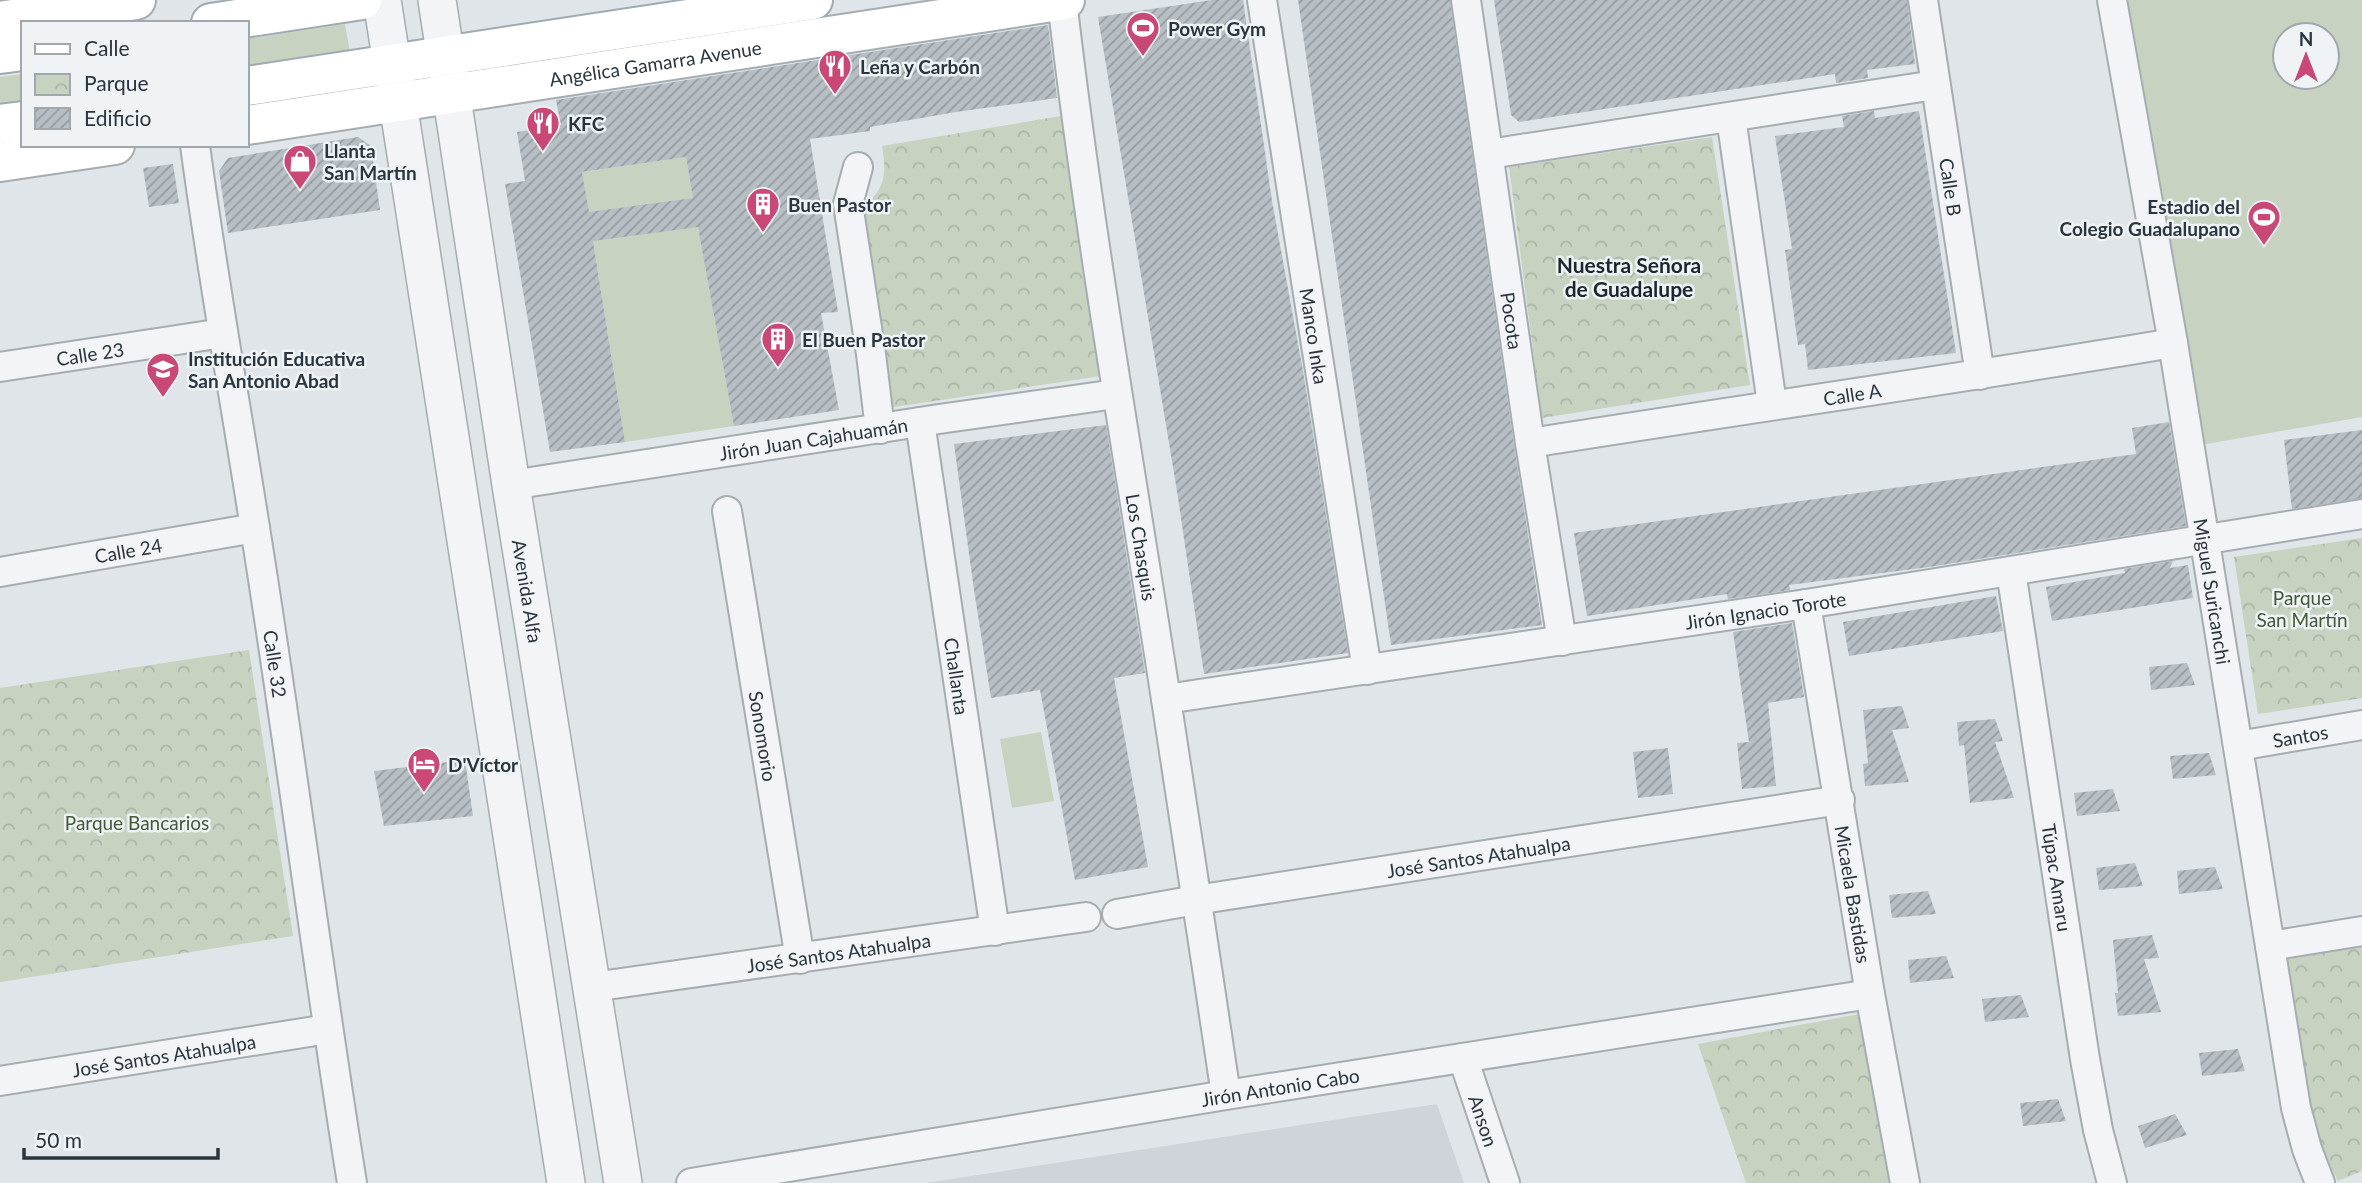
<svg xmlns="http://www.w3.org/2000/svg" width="2362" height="1183" font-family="Lato,sans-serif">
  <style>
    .built { fill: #ced4da }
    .grass { fill: #c8d2c1; fill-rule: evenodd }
    .park { fill: url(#park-crowns) }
    .building { fill: url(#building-hatch); fill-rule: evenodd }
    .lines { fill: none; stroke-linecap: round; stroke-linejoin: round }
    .minor-casing { stroke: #a5adb2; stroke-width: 32 }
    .tertiary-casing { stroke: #a5adb2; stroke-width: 40 }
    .secondary-casing { stroke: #a5adb2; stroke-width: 42 }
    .primary-casing { stroke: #9fabb3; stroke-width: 42 }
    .minor { stroke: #f2f4f7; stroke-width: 28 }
    .tertiary { stroke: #f2f4f7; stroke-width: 37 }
    .secondary { stroke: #fff; stroke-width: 38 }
    .primary { stroke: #fff; stroke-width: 38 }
    .labels { text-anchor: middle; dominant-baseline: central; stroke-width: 5; stroke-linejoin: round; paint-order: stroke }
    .poi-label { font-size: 19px; font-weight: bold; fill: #29353f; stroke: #eff3f6; text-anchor: start }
    .street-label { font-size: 19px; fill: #29353f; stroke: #eff3f6 }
    .park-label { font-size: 19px; fill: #445a37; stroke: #eff3f6 }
    .neighbourhood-label { font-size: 21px; font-weight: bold; fill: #1b262f; stroke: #eff3f6 }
  </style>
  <defs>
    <pattern id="park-crowns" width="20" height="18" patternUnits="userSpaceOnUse" patternTransform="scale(1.75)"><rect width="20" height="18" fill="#c8d2c1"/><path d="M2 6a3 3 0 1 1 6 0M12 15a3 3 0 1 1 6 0" fill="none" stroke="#acb5a7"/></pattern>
    <pattern id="building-hatch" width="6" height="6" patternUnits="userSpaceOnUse" patternTransform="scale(1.75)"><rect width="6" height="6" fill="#b7bfc5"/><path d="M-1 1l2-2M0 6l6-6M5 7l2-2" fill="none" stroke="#959ca1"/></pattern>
  </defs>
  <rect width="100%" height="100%" fill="#dfe5e8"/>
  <!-- built -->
  <path class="built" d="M1437,1104L1464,1183H926Z"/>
  <!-- grass -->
  <path class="grass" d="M2124,0H2362V417L2201,445ZM2285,35H2327V77H2285Z
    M345,24L350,53L247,69V39Z
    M23,74V103L0,107V77Z
    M686,157L734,426L625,442L582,172Z
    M1041,732L1054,801L1012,808L1000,739Z"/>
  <!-- park -->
  <path class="park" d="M1061,116L1101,376L888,408L860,210C885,189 887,178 882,146Z
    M1712,137L1750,385L1542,418L1509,167Z
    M2362,538V698L2258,714L2234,557Z
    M249,650L293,936L0,982V688Z
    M2362,945V1171L2338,1181L2323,1153L2313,1120L2287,956Z
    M1859,1014L1889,1183H1746L1698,1044Z"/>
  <!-- building -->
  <path class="building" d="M1212,0H1243L1272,201L1303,371L1348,653L1204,674L1177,491L1098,17Z
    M1298,0H1450L1514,445L1542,625L1391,645Z
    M1494,0H1907L1915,64L1867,70L1868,78L1836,83L1835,74L1519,122L1511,115Z
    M1048,25L1057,98L956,112L870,127V131L810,139L838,312L821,313L839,410L734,426L698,227L593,241L625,442L550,452L505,184L525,181L517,132L561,125L556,100ZM686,157L693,198L589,212L582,172Z
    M1874,111L1875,118L1919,111L1956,353L1808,370L1805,344L1798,345L1785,250L1792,249L1775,136L1844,127L1842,116Z
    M358,137L371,146L380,210L228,233L219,171L228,158Z
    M173,164L179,203L149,207L143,168Z
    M2169,422L2186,526L1929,567L1789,585L1790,590L1728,599L1727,594L1587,616L1574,533L2136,454L2132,428Z
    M1106,425L1145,673L1114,678L1148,867L1075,880L1040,690L991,698L974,590L954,444Z
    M2362,430V498L2292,509L2284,440Z
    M2173,561L2170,568L2188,565L2193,598L2052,621L2046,587L2125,573L2124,569Z
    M1996,596L2003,631L1849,656L1843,622Z
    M1792,623L1804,697L1768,703L1776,786L1742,789L1737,743L1749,742L1733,632Z
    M2187,663L2195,685L2151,690L2149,667Z
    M1902,706L1909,728L1892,730L1909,782L1865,786L1863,764L1868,763L1863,710Z
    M1995,719L2003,741L1995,742L2014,798L1970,803L1964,745L1959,746L1957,722Z
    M1668,748L1673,794L1638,798L1633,752Z
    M2209,753L2216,775L2173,779L2170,756Z
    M465,760L473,816L384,826L374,771Z
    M2113,789L2120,811L2077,816L2074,793Z
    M2135,863L2143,886L2099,890L2096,868Z
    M2215,867L2223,889L2179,894L2177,871Z
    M1928,891L1936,914L1892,918L1889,895Z
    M2152,935L2159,958L2144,959L2161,1012L2118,1016L2115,993H2118L2113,940Z
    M1946,956L1954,978L1910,983L1908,960Z
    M2021,995L2029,1017L1985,1022L1982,999Z
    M2238,1049L2245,1071L2202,1076L2199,1053Z
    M2058,1099L2066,1121L2023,1126L2020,1103Z
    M2175,1114L2187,1135L2145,1148L2138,1126Z"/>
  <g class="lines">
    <defs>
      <g id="minor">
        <path id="s1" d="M1062,0C1089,234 1130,466 1166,699C1187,831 1206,963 1226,1095"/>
        <path id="s2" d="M1262,0L1367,670"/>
        <path id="s3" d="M1466,0L1530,443L1562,641"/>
        <path id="s4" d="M1923,0L1980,375"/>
        <path id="s5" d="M2112,0L2173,343L2296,1108L2307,1149L2320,1183"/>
        <path d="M1731,117L1772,404"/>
        <path id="s6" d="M195,145C212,273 235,400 255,528C290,746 317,965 352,1183"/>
        <path d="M1489,154L1935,85"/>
        <path d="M858,167L848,204L871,354L880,429"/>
        <path id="s7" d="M0,367L223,333"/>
        <path id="s8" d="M920,422L995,931"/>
        <path id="s9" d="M1530,443C1744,409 1959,379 2173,343"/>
        <path id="s10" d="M511,485L939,419L1116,394"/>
        <path id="s11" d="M727,511L800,959"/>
        <path id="s12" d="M2011,571L2085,1059L2098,1130L2112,1183"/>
        <path id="s13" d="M0,572L255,528"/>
        <path id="s14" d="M1806,604L1870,994L1905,1183"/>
        <path id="s15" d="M1166,699L1806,604L2362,514"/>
        <path id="s16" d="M2238,746L2362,725"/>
        <path id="s17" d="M1117,914L1196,900L1840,800"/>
        <path d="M2270,946L2362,931"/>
        <path id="s18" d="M593,987L1086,917"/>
        <path id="s19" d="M1463,1058L1505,1183"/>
        <path id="s20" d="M0,1081L328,1029"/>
        <path id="s21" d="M691,1183L1226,1095L1870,994"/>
      </g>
      <g id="tertiary">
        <path d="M382,0L566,1183"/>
        <path id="s22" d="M437,0L511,485L623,1183"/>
      </g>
      <g id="secondary">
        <path d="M0,21L136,0"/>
        <path id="s23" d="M247,125L1065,0"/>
        <path d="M0,162L115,145"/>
      </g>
      <path id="primary" d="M44,14L46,23
        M211,23L362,0
        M0,54L23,51
        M247,86L813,0
        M0,124L23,121"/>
    </defs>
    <!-- minor casing -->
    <use href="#minor" class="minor-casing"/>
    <!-- tertiary casing -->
    <use href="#tertiary" class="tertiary-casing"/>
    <!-- secondary casing -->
    <use href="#secondary" class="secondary-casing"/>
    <!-- primary casing -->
    <use href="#primary" class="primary-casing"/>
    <!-- minor -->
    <use href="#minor" class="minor"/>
    <!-- tertiary -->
    <use href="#tertiary" class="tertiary"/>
    <!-- secondary -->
    <use href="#secondary" class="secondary"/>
    <!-- primary -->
    <use href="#primary" class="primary"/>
  </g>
  <!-- icons -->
  <defs>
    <symbol id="stadium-pin" viewBox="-11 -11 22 30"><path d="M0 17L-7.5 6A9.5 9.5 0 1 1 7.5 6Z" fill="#c94875" stroke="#eff3f6"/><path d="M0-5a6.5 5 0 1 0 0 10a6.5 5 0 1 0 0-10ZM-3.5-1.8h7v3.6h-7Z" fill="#fff"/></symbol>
    <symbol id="restaurant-pin" viewBox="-11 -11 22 30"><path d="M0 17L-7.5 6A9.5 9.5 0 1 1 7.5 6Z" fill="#c94875" stroke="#eff3f6"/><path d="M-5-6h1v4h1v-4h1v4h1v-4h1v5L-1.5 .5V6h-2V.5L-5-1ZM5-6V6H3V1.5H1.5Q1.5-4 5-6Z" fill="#fff"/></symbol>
    <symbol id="shop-pin" viewBox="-11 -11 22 30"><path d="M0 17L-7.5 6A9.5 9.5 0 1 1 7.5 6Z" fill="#c94875" stroke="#eff3f6"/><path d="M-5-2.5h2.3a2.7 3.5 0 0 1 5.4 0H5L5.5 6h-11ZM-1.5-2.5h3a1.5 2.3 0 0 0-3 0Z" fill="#fff"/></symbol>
    <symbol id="building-pin" viewBox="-11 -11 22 30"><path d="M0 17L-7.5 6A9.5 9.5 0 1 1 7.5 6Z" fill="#c94875" stroke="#eff3f6"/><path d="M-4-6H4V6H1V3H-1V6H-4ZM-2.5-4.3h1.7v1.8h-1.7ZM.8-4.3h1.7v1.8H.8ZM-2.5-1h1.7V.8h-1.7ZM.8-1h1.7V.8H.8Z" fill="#fff"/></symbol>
    <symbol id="school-pin" viewBox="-11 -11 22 30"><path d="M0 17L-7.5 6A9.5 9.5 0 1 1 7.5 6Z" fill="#c94875" stroke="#eff3f6"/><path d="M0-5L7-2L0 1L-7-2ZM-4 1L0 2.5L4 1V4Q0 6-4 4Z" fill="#fff"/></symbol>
    <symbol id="hotel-pin" viewBox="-11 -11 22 30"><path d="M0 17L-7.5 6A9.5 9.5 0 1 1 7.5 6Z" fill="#c94875" stroke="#eff3f6"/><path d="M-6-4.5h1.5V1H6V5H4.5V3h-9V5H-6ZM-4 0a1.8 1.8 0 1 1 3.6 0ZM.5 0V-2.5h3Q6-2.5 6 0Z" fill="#fff"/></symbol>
  </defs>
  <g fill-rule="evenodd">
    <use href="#stadium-pin" x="1124" y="9" width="38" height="52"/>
    <use href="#restaurant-pin" x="816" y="47" width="38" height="52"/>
    <use href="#restaurant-pin" x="524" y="104" width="38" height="52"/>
    <use href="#shop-pin" x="281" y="142" width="38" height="52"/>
    <use href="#building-pin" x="744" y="185" width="38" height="52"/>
    <use href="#stadium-pin" x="2245" y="198" width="38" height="52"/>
    <use href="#building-pin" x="759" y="320" width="38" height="52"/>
    <use href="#school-pin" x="144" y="350" width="38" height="52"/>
    <use href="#hotel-pin" x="405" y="745" width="38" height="52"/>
  </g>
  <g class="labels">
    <!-- poi labels -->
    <g class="poi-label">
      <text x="1168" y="28">Power Gym</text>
      <text x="860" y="66">Leña y Carbón</text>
      <text x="568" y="123">KFC</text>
      <text x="324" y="150">Llanta<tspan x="324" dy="22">San Martín</tspan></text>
      <text x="788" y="204">Buen Pastor</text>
      <text x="2240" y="206" text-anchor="end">Estadio del<tspan x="2240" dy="22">Colegio Guadalupano</tspan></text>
      <text x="802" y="339">El Buen Pastor</text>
      <text x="188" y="358">Institución Educativa<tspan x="188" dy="22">San Antonio Abad</tspan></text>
      <text x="448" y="764">D'Víctor</text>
    </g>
    <!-- street labels -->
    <g class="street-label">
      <text stroke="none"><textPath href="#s23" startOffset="413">Angélica Gamarra Avenue</textPath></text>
      <text stroke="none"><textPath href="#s4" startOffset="189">Calle B</textPath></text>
      <text stroke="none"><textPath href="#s3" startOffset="324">Pocota</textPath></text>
      <text stroke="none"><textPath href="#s2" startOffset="340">Manco Inka</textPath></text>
      <text stroke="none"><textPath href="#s7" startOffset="91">Calle 23</textPath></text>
      <text stroke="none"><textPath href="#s9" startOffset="326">Calle A</textPath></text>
      <text stroke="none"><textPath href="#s10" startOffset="306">Jirón Juan Cajahuamán</textPath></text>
      <text stroke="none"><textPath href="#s1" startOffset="553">Los Chasquis</textPath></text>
      <text stroke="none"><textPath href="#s13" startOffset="130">Calle 24</textPath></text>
      <text stroke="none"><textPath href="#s22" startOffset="598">Avenida Alfa</textPath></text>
      <text stroke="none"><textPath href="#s5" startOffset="600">Miguel Suricanchi</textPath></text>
      <text stroke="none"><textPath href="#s15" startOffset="606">Jirón Ignacio Torote</textPath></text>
      <text stroke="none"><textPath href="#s6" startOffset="525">Calle 32</textPath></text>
      <text stroke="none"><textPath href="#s8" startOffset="257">Challanta</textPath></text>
      <text stroke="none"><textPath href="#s11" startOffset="228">Sonomorio</textPath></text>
      <text stroke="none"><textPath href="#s16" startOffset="63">Santos</textPath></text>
      <text stroke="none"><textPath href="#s17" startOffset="366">José Santos Atahualpa</textPath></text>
      <text stroke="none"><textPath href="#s12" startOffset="310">Túpac Amaru</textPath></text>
      <text stroke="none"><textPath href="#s14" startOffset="294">Micaela Bastidas</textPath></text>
      <text stroke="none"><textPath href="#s18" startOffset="248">José Santos Atahualpa</textPath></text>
      <text stroke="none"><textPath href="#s20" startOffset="166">José Santos Atahualpa</textPath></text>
      <text stroke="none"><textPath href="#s21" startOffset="597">Jirón Antonio Cabo</textPath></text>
      <text stroke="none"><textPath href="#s19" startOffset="66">Anson</textPath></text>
    </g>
    <!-- park labels -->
    <g class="park-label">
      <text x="2302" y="597">Parque<tspan x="2302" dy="22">San Martín</tspan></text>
      <text x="137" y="822">Parque Bancarios</text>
    </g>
    <!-- neighbourhood labels -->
    <g class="neighbourhood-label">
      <text x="1629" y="264">Nuestra Señora<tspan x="1629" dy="24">de Guadalupe</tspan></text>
    </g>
  </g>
  <!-- legend -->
  <rect x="21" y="21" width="228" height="126" fill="#eff3f6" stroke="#a0a7ad" stroke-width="2"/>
  <rect x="35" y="44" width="35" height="10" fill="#ffffff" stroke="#a0a7ad" stroke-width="2"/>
  <text x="84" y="56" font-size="21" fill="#29353f">Calle</text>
  <rect x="35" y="74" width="35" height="21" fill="url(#park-crowns)" stroke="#a0a7ad" stroke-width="2"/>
  <text x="84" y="91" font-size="21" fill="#29353f">Parque</text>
  <rect x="35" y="108" width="35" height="21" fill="url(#building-hatch)" stroke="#a0a7ad" stroke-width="2"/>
  <text x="84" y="126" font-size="21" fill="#29353f">Edificio</text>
  <!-- north arrow -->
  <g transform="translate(2306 56)"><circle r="33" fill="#eff3f6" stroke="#a0a7ad" stroke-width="2"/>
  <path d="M0-5L12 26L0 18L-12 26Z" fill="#c94875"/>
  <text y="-10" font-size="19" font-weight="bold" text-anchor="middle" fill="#29353f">N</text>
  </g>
  <!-- scale -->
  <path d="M24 1148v10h194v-10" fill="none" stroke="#29353f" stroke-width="3.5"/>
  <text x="35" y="1148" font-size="21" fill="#29353f" stroke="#eff3f6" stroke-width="5" paint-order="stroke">50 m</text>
</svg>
